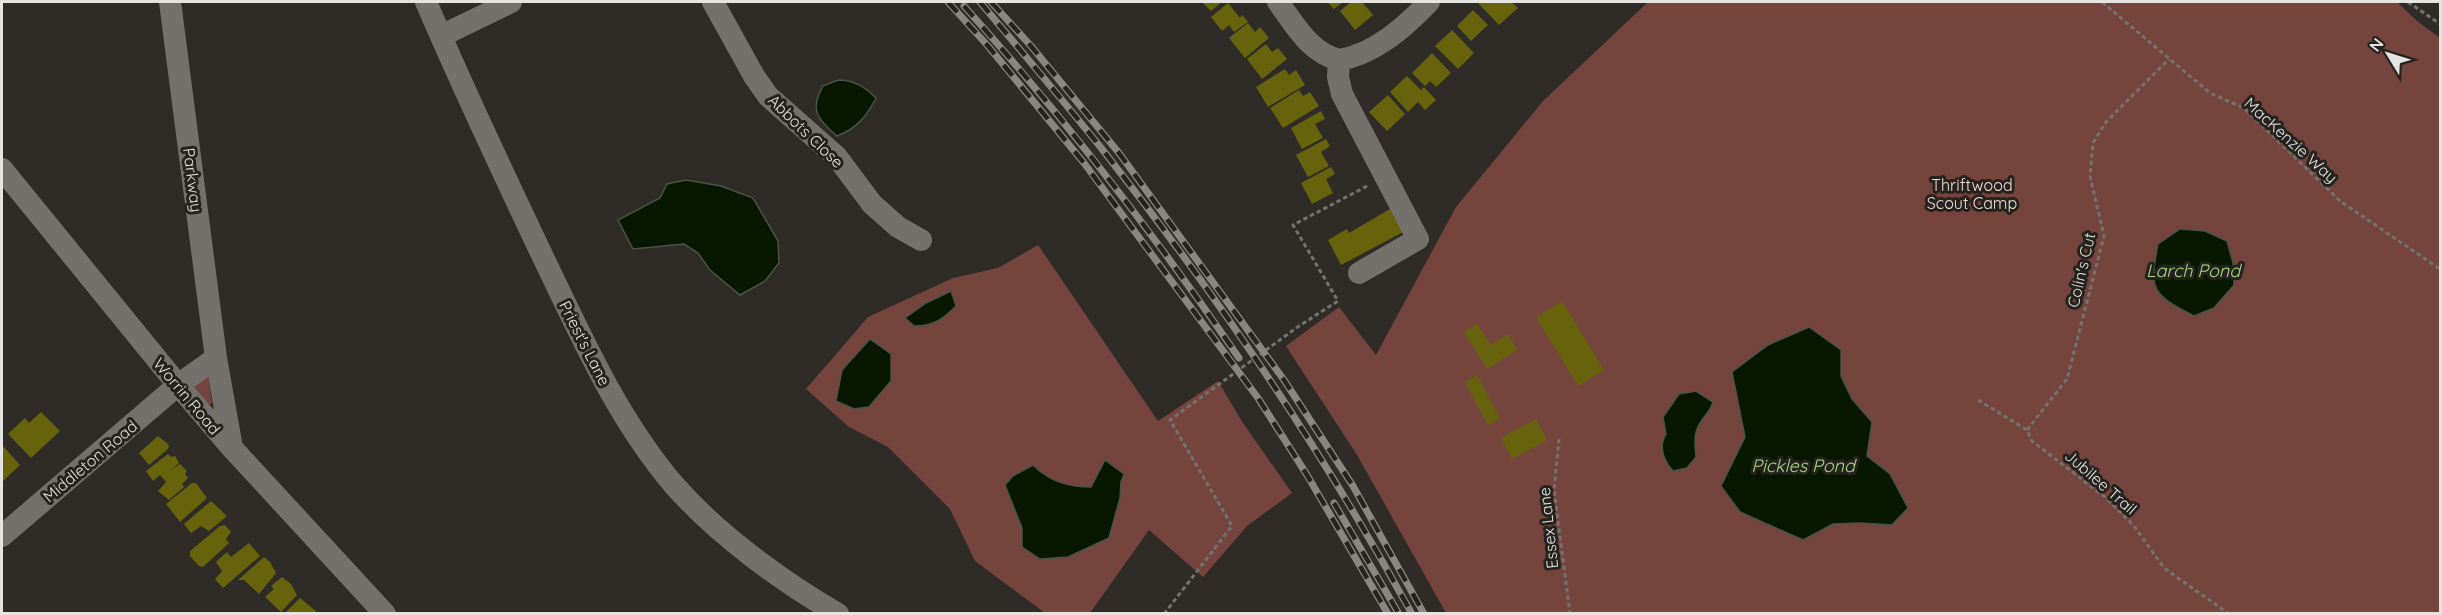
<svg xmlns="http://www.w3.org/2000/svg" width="2442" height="615" font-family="Quicksand,sans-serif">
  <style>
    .green { fill: #75443d }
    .water { fill: #071700; stroke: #4a5444; stroke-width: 1.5 }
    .building { fill: #67630d }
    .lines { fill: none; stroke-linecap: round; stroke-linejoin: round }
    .path { stroke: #74726e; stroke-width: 3; stroke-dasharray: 4.5 3; stroke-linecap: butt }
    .minor { stroke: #74716c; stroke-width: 22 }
    .rail-casing { stroke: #898783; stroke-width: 7 }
    .rail { stroke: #25231e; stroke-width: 4.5; stroke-dasharray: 14; stroke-linecap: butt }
    .labels { text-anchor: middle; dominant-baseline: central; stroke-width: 6; stroke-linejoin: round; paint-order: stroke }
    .street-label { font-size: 16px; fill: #e5e4e1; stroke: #25231e }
    .park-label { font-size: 16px; fill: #f2dbd7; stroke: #25231e }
    .water-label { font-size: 18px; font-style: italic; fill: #a7da81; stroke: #25231e }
  </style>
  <rect width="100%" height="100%" fill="#2f2c28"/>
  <!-- green -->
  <path class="green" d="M1648,2H2397L2417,21L2440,38V613H1446L1357,455L1286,346L1339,307L1376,355L1456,207L1543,101Z
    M1038,245L1158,421L1218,381L1243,423L1292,493L1247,526L1203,577L1149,530L1090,613H1045L975,561L950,509L888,447L849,427L806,389L868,317L953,278L998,268Z
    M208,377L212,403L210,405L193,389L194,382Z"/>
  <!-- water -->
  <path class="water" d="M838,80C854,80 865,87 876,98C867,116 856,129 837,136C818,120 809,110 823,86Z
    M686,180L721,186L753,198L778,241L779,263L765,281L740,295L710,270L698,253L684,244L633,249L618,220L660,198L667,184Z
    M2180,229L2205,231L2227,241L2233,263L2234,285L2214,308L2194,316C2152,294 2149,291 2158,244Z
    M951,291L956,306C942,320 933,326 914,326L905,318L926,303Z
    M1809,327L1841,350V376L1852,399L1872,422L1867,456L1890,474L1908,508L1892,525L1860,523L1833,524L1803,540L1740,512L1721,486L1745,437L1732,372L1768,345Z
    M870,339L891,354V381L869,407L854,409L836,401L842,370Z
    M1696,391L1713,402C1710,413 1705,414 1700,423C1693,434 1695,445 1696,457L1687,468L1673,471C1664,461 1658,447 1666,434L1663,417L1679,394Z
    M1105,460L1124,474L1121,482L1120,498L1109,538L1068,557L1040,559L1022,547V528L1005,485L1013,476L1033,465C1050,482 1069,487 1091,487Z"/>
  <!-- building -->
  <path class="building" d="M1202,2H1222L1211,11Z
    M1327,2H1343L1334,9Z
    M1351,2H1362L1373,15L1355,30L1340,11Z
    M1479,2H1511L1518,8L1499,25L1478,3Z
    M1228,3L1240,18L1242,15L1248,22L1234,32L1229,25L1222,31L1211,17Z
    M1473,10L1488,25L1471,41L1457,26Z
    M1248,23L1255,32L1260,27L1269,38L1245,58L1229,38Z
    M1452,30L1474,53L1458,69L1435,46Z
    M1266,44L1272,52L1278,48L1287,59L1262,79L1247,59Z
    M1432,53L1451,73L1436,87L1430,81L1425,86L1412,73Z
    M1285,69L1289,75L1296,70L1305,85L1268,107L1256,87Z
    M1407,76L1421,90L1424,87L1436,100L1425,110L1418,102L1408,112L1390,92Z
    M1299,90L1303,96L1310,92L1319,106L1283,128L1270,108Z
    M1388,95L1405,114L1387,131L1369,112Z
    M1321,111L1325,119L1315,124L1323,138L1302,149L1291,128Z
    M1326,139L1330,146L1321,152L1329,166L1308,177L1296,155Z
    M1331,167L1335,174L1326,179L1333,193L1312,204L1301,183Z
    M1395,206L1407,230L1341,265L1328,240L1347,229L1349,233Z
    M1562,301L1604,370L1578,386L1536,317Z
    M1477,324L1491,345L1508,334L1517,350L1487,369L1464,332Z
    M1477,375L1500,418L1488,425L1465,382Z
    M41,412L60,431L31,458L8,434L25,418L29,423Z
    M1536,419L1547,440L1512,459L1501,438Z
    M158,436L169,445L168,449L149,465L139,453Z
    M2,445L20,465L2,482Z
    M168,454L171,457L175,456L179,463L170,471L180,464L187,471L185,474L188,478L182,484L184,487L169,500L158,491L166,482L162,477L160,475L153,481L146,471Z
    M192,483H196L207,498L180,522L166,504Z
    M211,501L227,516L209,531L201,526L191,533L184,524Z
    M225,525L231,532L226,539L229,543L203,567L199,566L190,556V551L220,526Z
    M249,543L260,556L223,588L215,579L222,571L216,562L227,552L231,557Z
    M264,557L270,562L276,573L259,594L244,580H238Z
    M282,577L291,584L297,595L281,612L265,597L274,589L271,586Z
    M300,598L316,611L313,614H284Z"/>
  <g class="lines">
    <!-- path -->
    <path class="path" d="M2102,2L2210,93L2244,108L2340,201L2440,269
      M2408,2L2440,24
      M1978,400L2027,430L2032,441L2106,498L2134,526L2164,568L2229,614
      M2027,430L2067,379L2104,236L2090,176L2093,143L2106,122L2169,59
      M1559,439L1554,490L1570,614
      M1164,614L1232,526L1170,420L1299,326L1338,301L1293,225L1369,185"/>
    <!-- minor -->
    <path class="minor" d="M170,2L216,358L232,448
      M426,2C463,88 503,173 543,257C581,336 617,418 674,485C717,534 781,581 838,614
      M713,2L754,76L768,96L837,157L872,204L898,227L921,240
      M1278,2C1296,26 1309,52 1339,60L1338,77L1342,94L1418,239L1359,273
      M441,36L511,2
      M1339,60C1375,54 1405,27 1429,2
      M2,169L178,385L232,448L385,614
      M2,536L178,385L216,358"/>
    <defs>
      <path id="rail" d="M948,2L988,46L1084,163L1258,398L1307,475L1388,614
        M980,2C1021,51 1062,99 1102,149C1217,295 1322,450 1412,614
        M991,2L1031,46L1119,153L1284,380L1353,486L1424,614
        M964,6C1064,117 1155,235 1239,358
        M1334,503L1399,614"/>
    </defs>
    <!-- rail casing -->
    <use href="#rail" class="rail-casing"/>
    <!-- rail -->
    <use href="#rail" class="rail"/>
  </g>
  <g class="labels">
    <!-- street labels -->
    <g class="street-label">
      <text transform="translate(806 131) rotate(44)">Abbots Close</text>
      <text transform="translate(2291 140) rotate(42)">MacKenzie Way</text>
      <text transform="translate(193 180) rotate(83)">Parkway</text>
      <text transform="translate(2081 270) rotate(-77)">Colin's Cut</text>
      <text transform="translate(585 343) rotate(63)">Priest's Lane</text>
      <text transform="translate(187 396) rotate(50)">Worrin Road</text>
      <text transform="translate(90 461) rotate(-40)">Middleton Road</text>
      <text transform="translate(2101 482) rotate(41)">Jubilee Trail</text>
      <text transform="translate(1548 528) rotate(-96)">Essex Lane</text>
    </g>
    <!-- park labels -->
    <g class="park-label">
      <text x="1972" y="185">Thriftwood<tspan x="1972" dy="18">Scout Camp</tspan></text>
    </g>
    <!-- water labels -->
    <g class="water-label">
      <text x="2193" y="270">Larch Pond</text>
      <text x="1803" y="465">Pickles Pond</text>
    </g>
  </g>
  <!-- border -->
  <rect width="2442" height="615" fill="none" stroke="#e5e4e1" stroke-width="6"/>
  <!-- north arrow -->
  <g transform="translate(2388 54) rotate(308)" stroke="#25231e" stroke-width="4.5" paint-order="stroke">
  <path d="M0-4.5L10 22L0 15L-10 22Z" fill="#e5e4e1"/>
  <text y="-9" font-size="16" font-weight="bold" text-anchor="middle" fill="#e5e4e1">N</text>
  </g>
</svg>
